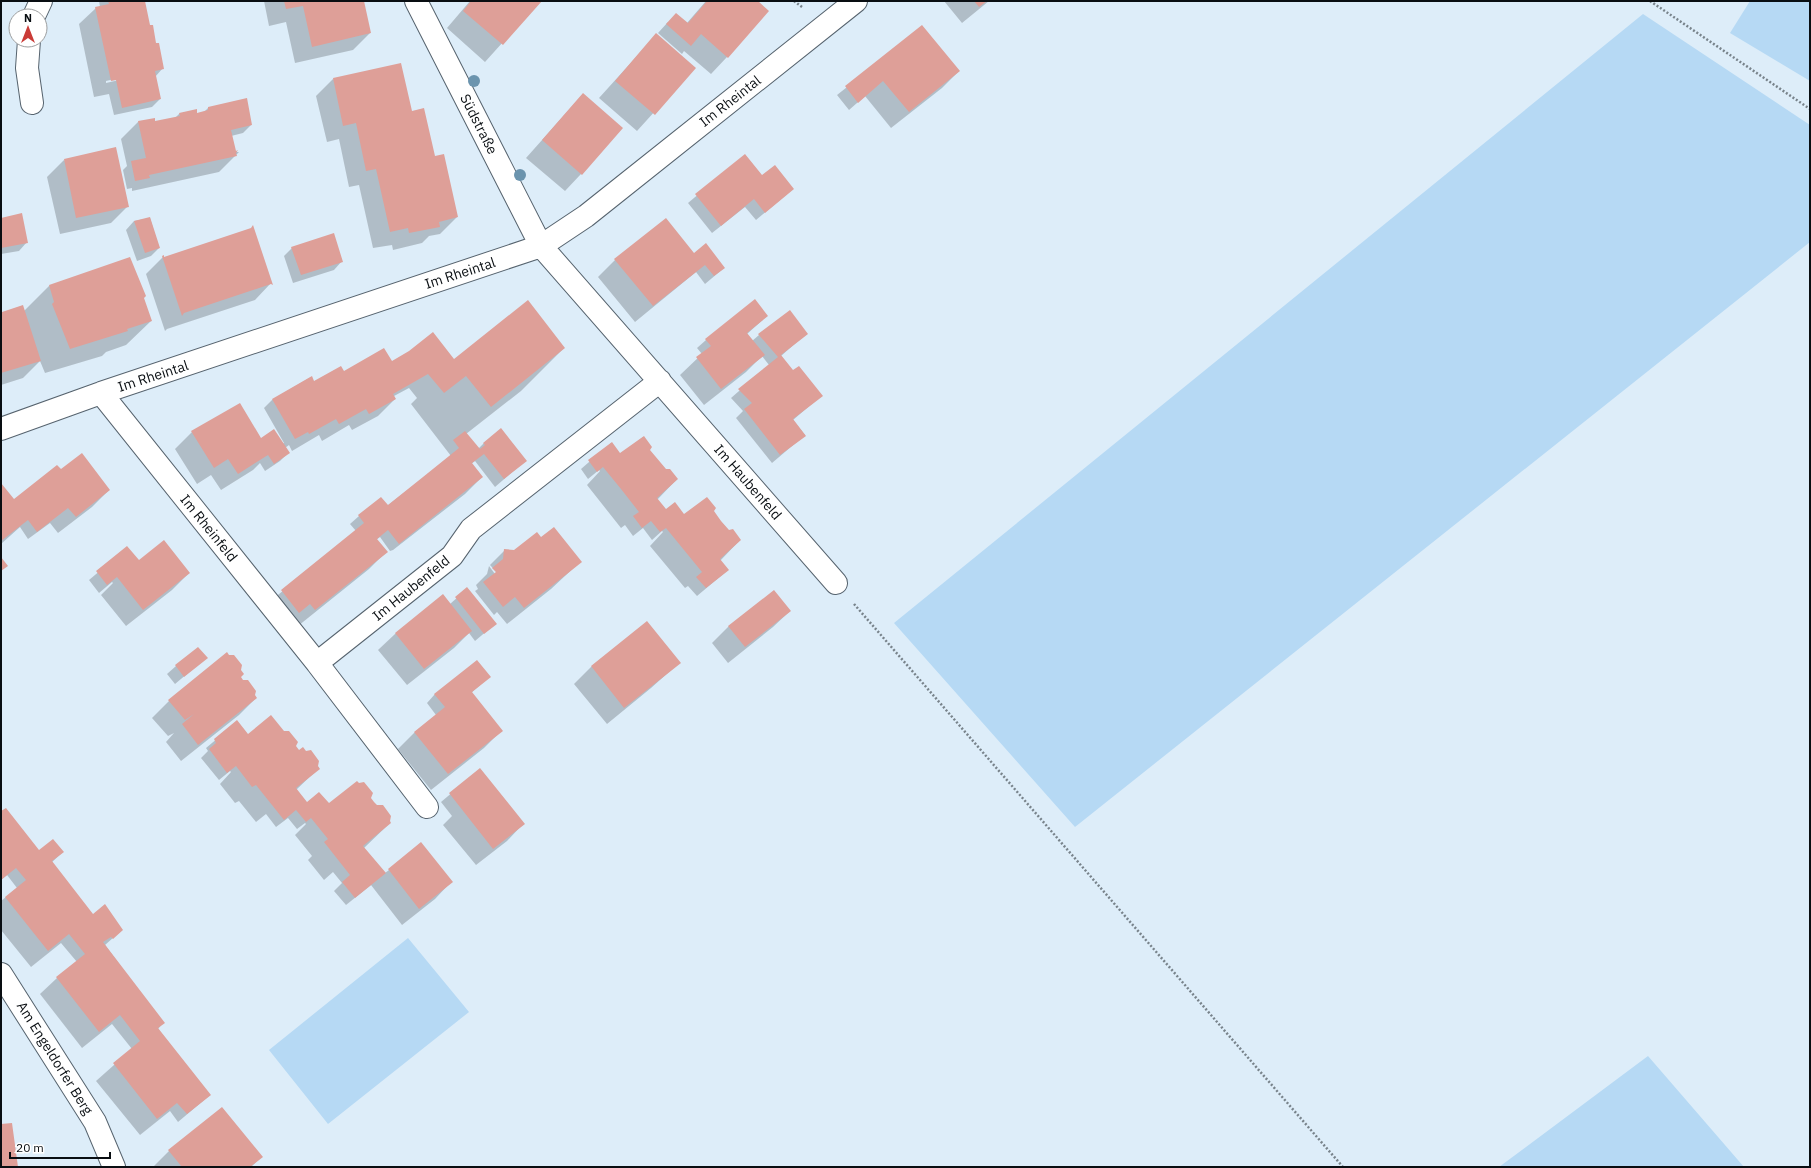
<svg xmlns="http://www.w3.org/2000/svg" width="1811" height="1168" font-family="'IBM Plex Sans',sans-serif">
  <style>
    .green { fill: #b6d9f4 }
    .shadow { fill: #0003; fill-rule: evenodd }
    .building { fill: #de9f98 }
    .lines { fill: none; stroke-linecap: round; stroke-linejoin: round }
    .street-casing { stroke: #56636e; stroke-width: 24 }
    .path { stroke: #78838b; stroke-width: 2.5; stroke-dasharray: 2 2; stroke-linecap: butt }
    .street { stroke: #fff; stroke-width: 22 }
    .tree { fill: #6b94ae }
    .labels { text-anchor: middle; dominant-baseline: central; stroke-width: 3; stroke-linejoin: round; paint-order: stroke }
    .street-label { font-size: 14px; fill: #090e12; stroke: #fff }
  </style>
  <rect width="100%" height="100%" fill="#ddedf9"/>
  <!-- green -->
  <path class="green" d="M1750,1H1810V81L1730,33Z
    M1643,14L1810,125V242L1075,827L894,623Z
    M408,938L469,1012L328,1124L269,1050Z
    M1648,1056L1744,1167H1499Z"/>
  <!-- shadow -->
  <path class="shadow" d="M99,1H144L149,27L163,68L155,77L160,99L152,107L114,115L109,94L94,97L79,24L96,8L100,7ZM141,73V75L106,83V81Z
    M264,1H363L370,33L353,50L295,63L286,22L269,26Z
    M470,1H540L485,62L447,28Z
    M706,1H756L727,57L711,74L684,51L682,54L658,33L668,22L687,23Z
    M944,1H989L962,23Z
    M656,35L694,68L637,131L599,98Z
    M871,68L959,71L942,88L891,128L865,96L849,110L837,95Z
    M333,79L411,112L434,157L457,217L440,234L429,236L422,243L393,250L392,245L373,248L359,185L349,187L339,139L327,142L316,96Z
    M583,94L581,174L565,191L526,158Z
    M208,108L251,125L243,133L231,136L235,152H239L219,172L132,191V188L127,189L123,170L127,166L121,139L138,122L155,123L175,118L179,114H197L203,113Z
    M745,155L762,176L793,189L756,220L745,207L712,233L688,203Z
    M64,160L128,206L111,223L60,234L47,177Z
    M150,218L159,248L151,256L137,261L126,230L134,221Z
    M1,219L27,242L19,251L1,254Z
    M292,248L342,261L334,270L293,283L284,256Z
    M694,254L724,268L705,284L696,272L635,322L598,277L615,260Z
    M163,257L164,258L271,283L255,300L167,329L165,331L146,274Z
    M49,286L143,298L151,321L126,345L106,352L102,356L45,373L40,361L23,378L1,385V311L2,313L24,311Z
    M755,301L767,316L747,334L752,341L759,335L807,333L781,356L793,372L821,396L793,420L805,435L772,463L736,418L743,411L731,398L769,365L762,356L746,372L704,405L680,375L702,354L697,348L706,340Z
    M564,348L521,391L466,434L478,449L484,443L525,461L495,487L475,461L471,464L482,477L465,494L393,550L390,551L380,537L376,540L386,552L369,569L298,626L273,599L356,531L350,524L359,516L381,498L387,506L451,456L411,404L417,398L409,388L394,396L395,399L378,416L352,430L349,425L322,441L319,435L292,451L289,445L285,448L288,453L280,461L265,471L260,463L253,470L221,490L211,475L197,484L175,449L192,432L261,439L282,444L284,443L264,408L272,400L311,377L314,382L344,372L391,362L454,361Z
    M643,437L649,450L666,470L677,479L657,500L675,521L712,511L729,531L740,540L720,561L728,570L697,596L688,586L685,588L650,546L663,532L662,531L652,540L643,528L633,536L625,525L621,528L587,485L600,471L599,470L588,479L581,469L611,443L616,458Z
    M61,470L109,490L92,507L58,533L50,523L28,539L20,527L1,544V485L13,501Z
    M541,539L580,562L551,589L507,624L497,612L494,615L475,591L478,589L476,585L487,574L489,566L495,574L497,573L490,565L489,566L505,550L514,551Z
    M127,548L137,560L189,573L172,590L126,626L101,595L113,583L112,582L99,593L89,580Z
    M467,589L495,624L475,641L469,633L454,648L407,685L378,650L395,634L443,595L450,604Z
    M790,611L773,627L728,663L712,643L729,626Z
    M647,623L679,663L651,688L607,724L574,684L591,667Z
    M206,658L175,684L167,674L176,666Z
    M240,670L239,677L256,698L239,715L181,761L166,742L174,733L168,736L152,718L169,701Z
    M489,677L471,693L501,731L484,748L431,790L398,749L414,733L436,715L427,703L435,694Z
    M237,722L247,736L295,747L317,766L319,768L296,790L307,803L329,805L370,798L390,823L364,848L385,873L389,870L451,882L435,899L402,925L371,885L346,905L334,891L342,883L333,872L324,880L308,860L312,856L295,835L306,824L305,823L297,829L288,818L276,827L266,814L256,822L239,801L235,803L220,784L231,772L230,771L219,780L201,758L208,751L206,748Z
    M480,769L523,824L507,841L476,865L443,825L452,816L441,802Z
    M1,813L38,851L63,852L51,863L93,915L122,930L105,945L163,1023L158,1029L210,1095L178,1122L170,1111L140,1135L96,1081L132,1049L112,1024L82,1048L40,994L57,978L77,962L61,943L31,967L1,930V901L17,888L7,875L1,880Z
    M222,1108L261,1157L251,1167H153L169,1151Z"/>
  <!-- building -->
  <path class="building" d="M108,1H145L150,25H153L156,43H159L164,69L155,71L161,99L122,108L116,80L111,81L95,7L109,4Z
    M284,1H364L371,33L312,47L303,6L286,9Z
    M471,1H542L503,45L463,11Z
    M707,1H758L769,11L728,58L701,34L691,46L666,24L676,13L688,23Z
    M974,1H987L979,7Z
    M922,25L960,71L909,112L883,81L858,103L845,86Z
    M656,33L696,68L655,115L615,81Z
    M401,63L412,111L424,108L435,156L444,154L458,217L439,222L440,227L409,233L408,228L390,232L376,169L366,171L356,123L343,126L333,78Z
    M583,93L623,128L582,175L542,140Z
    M247,98L252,125L231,130L236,151L238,150L236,153L237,156L149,175L150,178L135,181L131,161L146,158L138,121L155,118V121L180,116L179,113L197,109V113L208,110V107Z
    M116,147L129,207L76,218L64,159Z
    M745,154L762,175L775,165L794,189L765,213L754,199L721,226L695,194Z
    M22,213L28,243L1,248V218Z
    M150,217L160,248L145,253L134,221Z
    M666,218L694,253L706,243L725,268L714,276L705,265L653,306L614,259Z
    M253,225L273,285L271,284L184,313L182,316L162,256L164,255V257L251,228Z
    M334,233L343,262L301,275L291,247Z
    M130,257L146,296L144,298L152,321L127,329L128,331L70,349L52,304L54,302L49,285Z
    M755,299L768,316L747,333L765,355L721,389L696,357L711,346L705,339Z
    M528,300L565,348L491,407L466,376L444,393L428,374L393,394L396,399L369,414L366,409L339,424L336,419L309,434L308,432L295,439L272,399L312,376L314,381L341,366L344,371L384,348L392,361L409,351L433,332L454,359Z
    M23,305L41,361L1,373V309L2,312Z
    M790,310L808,334L781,355L793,370L799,366L823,396L793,419L806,436L780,455L744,409L752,403L738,389L778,357L758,334Z
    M240,403L261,438L274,429L290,453L274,464L268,455L238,474L228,459L214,468L191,431Z
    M501,428L527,461L504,479L484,454L472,463L483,477L399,544L388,530L377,539L388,552L315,610L310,604L299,613L281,590L364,523L358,515L381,497L388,505L423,477L459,448L453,440L465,431L480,449L485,445L483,443Z
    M644,436L652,447L650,450L666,469H670L678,479L657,498L666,509L675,502L684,514L707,497L716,508L714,511L721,521L729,530L733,529L741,540L720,559L729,570L706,588L696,577L702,572L666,528L660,532L651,521L642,528L633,516L639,512L621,489L603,467L597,472L588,460L612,442L620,453Z
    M82,453L110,490L76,517L68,508L37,532L28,520L1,541V483L14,499L57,465L61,469Z
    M554,527L582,562L524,608L515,597L503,607L483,582L496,572L492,568L503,559L504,549L514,550L537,532L541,537Z
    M164,540L190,573L143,610L117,577L107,585L96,571L127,546L139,560Z
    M1,557L8,566L1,571Z
    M467,587L497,624L484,634L455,597Z
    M774,590L791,611L745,647L728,626Z
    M443,594L472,631L424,669L395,633Z
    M647,621L681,663L624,708L591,666Z
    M198,647L208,658L184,677L175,665Z
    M227,652L229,655H234L242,665L241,670L244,674L241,677L243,680H248L256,691L255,695L257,698L198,745L182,724L194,714L185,720L168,700Z
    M477,660L491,677L472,692L503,731L448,774L414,732L445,707L434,694Z
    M271,715L284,731H289L298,742L296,746L299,750L303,747L306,751L311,750L319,761L318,766L320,769L296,788L307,802L319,792L329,803L357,781L359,783L364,782L373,793L371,798L374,802L377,805H383L391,816L390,821L391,823L363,846L386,873L355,898L342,882L350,875L324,842L328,839L311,818L306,822L296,810L284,820L256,785L252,787L236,766L227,773L209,749L216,743L214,739L237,720L248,734Z
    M480,768L525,824L493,849L449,793Z
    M6,808L39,850L53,839L64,852L52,861L93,914L105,904L123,930L113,939L111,937L103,942L165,1023L158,1028L211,1095L187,1114L177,1103L157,1119L113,1063L140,1041L120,1015L99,1032L56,977L85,954L69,934L48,951L5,897L26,880L16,868L1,880V811Z
    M421,842L453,882L419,909L388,869Z
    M222,1107L263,1157L250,1167H182L168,1150Z
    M12,1123L18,1167H1V1124Z"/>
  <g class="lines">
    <defs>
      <path id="street" d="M416,1L541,246L836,583
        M34,16L41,1
        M29,40L27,68L32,103
        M101,393L317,663L427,807
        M1,429L101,393L541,246L586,216L856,1
        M317,663L452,556L471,529L660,381
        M1,974L95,1122L114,1167"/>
    </defs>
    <!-- street casing -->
    <use href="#street" class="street-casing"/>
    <!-- path -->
    <path class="path" d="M794,1L802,7
      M1650,1L1810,109
      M854,604L1343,1167"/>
    <!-- street -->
    <use href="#street" class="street"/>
  </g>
  <!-- trees -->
  <g class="tree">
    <circle cx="474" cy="81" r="6"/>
    <circle cx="520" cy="175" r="6"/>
  </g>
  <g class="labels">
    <!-- street labels -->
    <g class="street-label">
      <text transform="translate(730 101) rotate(-38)">Im Rheintal</text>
      <text transform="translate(479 124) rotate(63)">Südstraße</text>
      <text transform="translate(460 273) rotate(-18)">Im Rheintal</text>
      <text transform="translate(153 376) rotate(-18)">Im Rheintal</text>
      <text transform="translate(748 482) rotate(49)">Im Haubenfeld</text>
      <text transform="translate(209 528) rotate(51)">Im Rheinfeld</text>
      <text transform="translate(411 588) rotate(-39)">Im Haubenfeld</text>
      <text transform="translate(55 1058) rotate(58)">Am Engeldorfer Berg</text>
    </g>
  </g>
  <!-- border -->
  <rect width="1811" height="1168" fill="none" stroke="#090e12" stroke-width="4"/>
  <!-- north arrow -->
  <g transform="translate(28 28)"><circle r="19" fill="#ffffff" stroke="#9d9fa0"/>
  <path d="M0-3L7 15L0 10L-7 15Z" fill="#ca3b37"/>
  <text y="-6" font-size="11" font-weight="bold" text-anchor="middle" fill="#090e12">N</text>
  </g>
  <!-- scale -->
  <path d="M10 1152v6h100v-6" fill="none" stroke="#090e12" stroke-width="2"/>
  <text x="16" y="1152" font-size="12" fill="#090e12" stroke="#ffffff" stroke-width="3" paint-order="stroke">20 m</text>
</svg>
